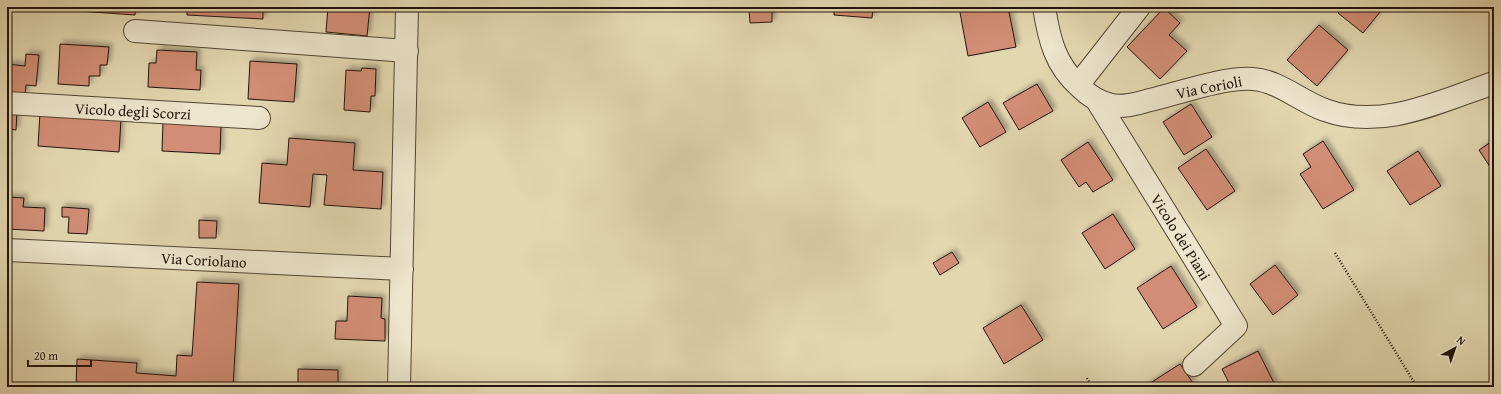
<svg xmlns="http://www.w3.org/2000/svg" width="1501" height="394" font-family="'Gentium Book Plus',serif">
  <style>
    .building { fill: #d18d75; stroke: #221409; filter: url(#shadow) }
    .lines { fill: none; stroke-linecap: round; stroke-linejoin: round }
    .minor-casing { stroke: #524533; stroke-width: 24 }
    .path { stroke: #221409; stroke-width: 2.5; stroke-dasharray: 1 2; stroke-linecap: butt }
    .minor { stroke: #ede5cc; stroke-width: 22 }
    .labels { text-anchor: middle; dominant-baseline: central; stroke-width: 3; stroke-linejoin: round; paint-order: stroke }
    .street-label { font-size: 15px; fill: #221409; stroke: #ede5cc }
  </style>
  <defs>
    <filter id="shadow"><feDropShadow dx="3.5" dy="-3.5" stdDeviation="2" flood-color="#0004"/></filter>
  </defs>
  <rect width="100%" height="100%" fill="#e3d7b0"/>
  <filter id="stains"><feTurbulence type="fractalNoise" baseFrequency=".005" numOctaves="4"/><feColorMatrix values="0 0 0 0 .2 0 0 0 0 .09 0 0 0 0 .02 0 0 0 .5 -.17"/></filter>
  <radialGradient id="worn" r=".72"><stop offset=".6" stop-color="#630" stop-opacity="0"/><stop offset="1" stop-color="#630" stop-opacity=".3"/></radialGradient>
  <!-- building -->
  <path class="building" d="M66,7H136L135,15L65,10Z
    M187,7H263V19L187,15Z
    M328,7H370L367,36L326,32Z
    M772,7V22L750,23L749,8Z
    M834,7H873L872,18L834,15Z
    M959,7H1008L1016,47L968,56Z
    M1343,7H1384L1363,33L1338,13Z
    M1164,8L1180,23L1169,35L1187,51L1160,79L1127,47Z
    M1319,25L1348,50L1317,86L1287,60Z
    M60,44L109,47L107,65H100V76H89V86L58,84Z
    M157,50L197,52L196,70H201L200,90L148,87L149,63H156Z
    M26,54L39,55L36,86L26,85L25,95L7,93V64L25,66Z
    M250,61L297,64L294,102L248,99Z
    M362,68L376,69L375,96H371L370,112L344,110L346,70L361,71Z
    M1037,84L1053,111L1019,130L1003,103Z
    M988,102L1006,132L980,147L962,118Z
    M1191,104L1212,137L1184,155L1163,122Z
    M7,110L17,111L16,130L9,129L8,143Z
    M40,113L121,119L119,152L38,146Z
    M163,122L221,124L220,154L162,151Z
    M289,138L355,143L353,170L383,172L381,209L324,205L327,175L313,174L310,207L259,203L262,163L287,165Z
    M1494,140V173L1479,150Z
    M1323,141L1354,190L1323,209L1300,174L1311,167L1303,154Z
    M1088,142L1113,180L1093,192L1086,182L1079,187L1061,160Z
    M1206,149L1235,191L1207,210L1178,168Z
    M1418,151L1441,186L1410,205L1387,171Z
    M7,197L24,198L23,207L45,208L44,231L7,229Z
    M62,207L89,209L87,234L68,233L69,217H62Z
    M1113,214L1135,249L1105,269L1082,233Z
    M199,220L217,221L216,238H199Z
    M952,252L959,263L940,275L933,263Z
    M1275,265L1298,295L1273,315L1250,284Z
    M1171,266L1197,307L1163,329L1137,288Z
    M197,282L239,284L233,387H76L77,359L137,363L136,373L176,376L177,355L192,356Z
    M348,296L382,298L381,318L385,319V341L335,339L336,321H347Z
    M1021,305L1043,340L1004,364L983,328Z
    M1258,351L1276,387H1231L1222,369Z
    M1180,364L1193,383L1187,387H1144Z
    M298,369L338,370V387H343H298Z"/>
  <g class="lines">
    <defs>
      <path id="minor" d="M1044,7C1049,39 1055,65 1080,87C1089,96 1099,102 1111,105C1124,108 1138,103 1150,100C1180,93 1223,77 1253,79C1280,81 1301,102 1325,110C1382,131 1440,101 1494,83
        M135,31L407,51
        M1078,85L1139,7
        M1096,99L1236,326L1194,365
        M7,103L259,118
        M7,250L402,269
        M399,387L407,7"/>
    </defs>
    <!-- minor casing -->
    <use href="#minor" class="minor-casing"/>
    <!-- path -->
    <path class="path" d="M1335,253L1417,387
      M1087,378L1092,387"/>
    <!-- minor -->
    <use href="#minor" class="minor"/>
  </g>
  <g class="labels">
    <!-- street labels -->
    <g class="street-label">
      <text transform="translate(1209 87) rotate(-11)">Via Corioli</text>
      <text transform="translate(133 111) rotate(3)">Vicolo degli Scorzi</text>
      <text transform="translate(1181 237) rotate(58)">Vicolo dei Piani</text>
      <text transform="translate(204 260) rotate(3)">Via Coriolano</text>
    </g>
  </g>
  <!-- margin -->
  <rect width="1501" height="394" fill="none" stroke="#e3d7b0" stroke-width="24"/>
  <rect x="8" y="8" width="1485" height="378" fill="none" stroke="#221409" stroke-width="2"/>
  <rect x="12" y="12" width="1477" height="370" fill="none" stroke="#221409"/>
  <!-- north arrow -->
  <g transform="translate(1455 348) rotate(40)" stroke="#ede5cc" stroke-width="3" paint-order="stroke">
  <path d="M0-3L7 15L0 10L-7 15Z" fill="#221409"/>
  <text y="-6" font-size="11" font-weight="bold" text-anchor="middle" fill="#221409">N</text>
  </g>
  <!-- scale -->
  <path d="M28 360v6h63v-6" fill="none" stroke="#221409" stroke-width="2"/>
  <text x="34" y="360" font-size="12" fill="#221409" stroke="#ede5cc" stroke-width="3" paint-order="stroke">20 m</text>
  <rect width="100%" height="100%" filter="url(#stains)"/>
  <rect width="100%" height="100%" fill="url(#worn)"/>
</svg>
